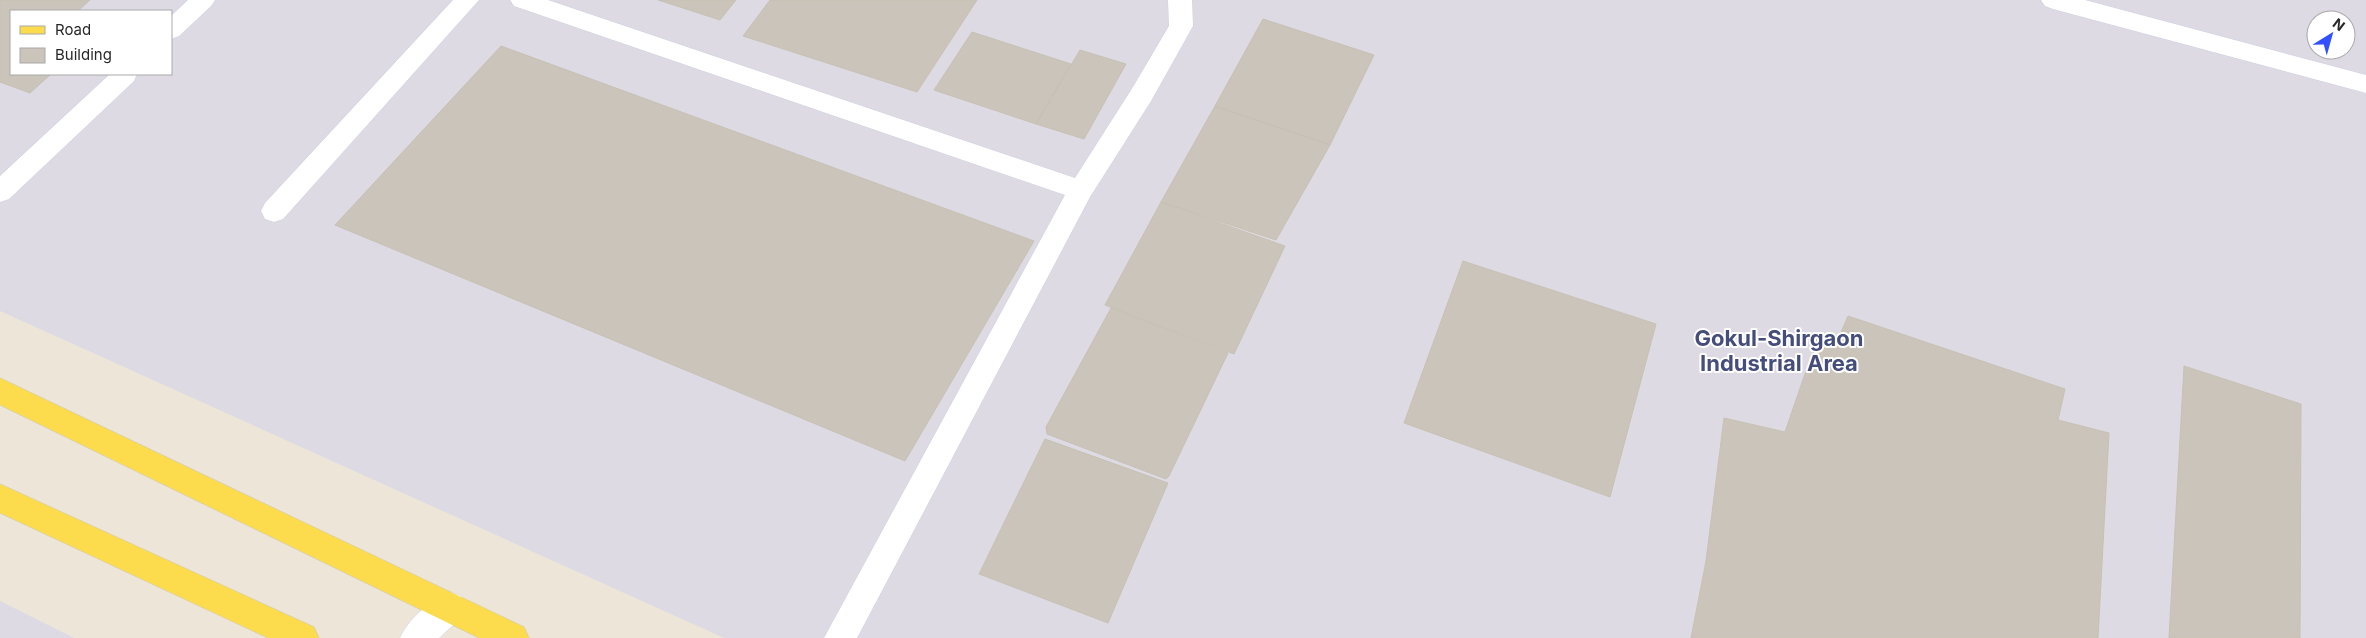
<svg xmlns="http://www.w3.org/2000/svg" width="2366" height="638" font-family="Inter,sans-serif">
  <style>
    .industrial { fill: #dddae4; fill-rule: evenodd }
    .building { fill: #cac4bb; stroke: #c7c1b2 }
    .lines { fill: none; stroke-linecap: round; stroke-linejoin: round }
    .minor-casing { stroke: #cdd1e3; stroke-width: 1 }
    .major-casing { stroke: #c7c7c7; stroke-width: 1 }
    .minor { fill: #fff; fill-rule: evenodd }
    .major { fill: #fcdb4d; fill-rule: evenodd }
    .labels { text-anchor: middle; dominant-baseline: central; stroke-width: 4; stroke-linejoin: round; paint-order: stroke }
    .district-label { font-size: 22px; font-weight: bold; fill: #454d7c; stroke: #fff }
  </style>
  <rect width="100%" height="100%" fill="#ece5d8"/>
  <!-- industrial -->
  <path class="industrial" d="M0,0H2366V638H724L0,311ZM11,11H171V74H11ZM2316,20H2346V50H2316Z
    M0,601L74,638H0Z"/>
  <!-- building -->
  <path class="building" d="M0,0H90L78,11H11V74H51L30,93L0,82Z
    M658,0H736L720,20Z
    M770,0H977L917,92L743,36Z
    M1263,19L1374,55L1330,145L1215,106Z
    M972,32L1071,64L1036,124L934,90Z
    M501,46L1034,241L905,461L335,225Z
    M1080,50L1126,64L1084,139L1036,124Z
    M1215,106L1330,145L1276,240L1161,202Z
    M1161,202L1285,246L1234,354L1105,305Z
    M1463,261L1656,324L1610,497L1404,423Z
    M1111,308L1228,353L1169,476L1166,479L1047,434L1046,427Z
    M1848,316L2065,389L2058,420L2109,433L2098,638H1691L1706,561L1724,418L1785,432L1818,336L1836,344Z
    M2184,366L2301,404L2300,638H2169Z
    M1045,439L1168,483L1108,623L979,574Z"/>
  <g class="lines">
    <defs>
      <path id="minor" d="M188,0H215L211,6L179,36L171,39V16Z
        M453,0H479L283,219L274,222L265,219L261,211L265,203Z
        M510,0H548L1075,178L1133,87L1169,26L1168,0H1192L1193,26L1151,101L1090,197L857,638H824L1065,195L514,6Z
        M2041,0H2085L2366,75V93L2053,9L2045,6Z
        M110,74H137L134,81L9,199L0,202V176Z
        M450,592L461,596L466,607L461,618L439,638H400C408,619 431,600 450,592Z"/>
      <path id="major" d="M0,378L524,627L529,638H479L0,405Z
        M0,484L314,627L319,638H268L0,513Z"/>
    </defs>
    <!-- minor casing -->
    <use href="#minor" class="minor-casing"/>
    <!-- major casing -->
    <use href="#major" class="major-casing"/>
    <!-- minor -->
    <use href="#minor" class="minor"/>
    <!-- major -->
    <use href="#major" class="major"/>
  </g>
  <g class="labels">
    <!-- district labels -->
    <g class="district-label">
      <text x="1779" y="338">Gokul-Shirgaon<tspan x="1779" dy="25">Industrial Area</tspan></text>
    </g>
  </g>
  <!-- legend -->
  <rect x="10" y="10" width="162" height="65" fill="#ffffff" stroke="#a9a9a9"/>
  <rect x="20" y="26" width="25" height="8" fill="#fcdb4d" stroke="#a9a9a9"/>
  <text x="55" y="35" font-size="15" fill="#282828">Road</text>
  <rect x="20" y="48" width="25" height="15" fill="#cac4bb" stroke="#a9a9a9"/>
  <text x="55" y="60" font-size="15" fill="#282828">Building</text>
  <!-- north arrow -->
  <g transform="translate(2331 35) rotate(37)"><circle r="24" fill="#ffffff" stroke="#a9a9a9"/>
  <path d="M0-4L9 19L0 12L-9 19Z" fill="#3250ff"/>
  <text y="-8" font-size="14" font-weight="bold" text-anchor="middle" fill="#282828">N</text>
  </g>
</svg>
